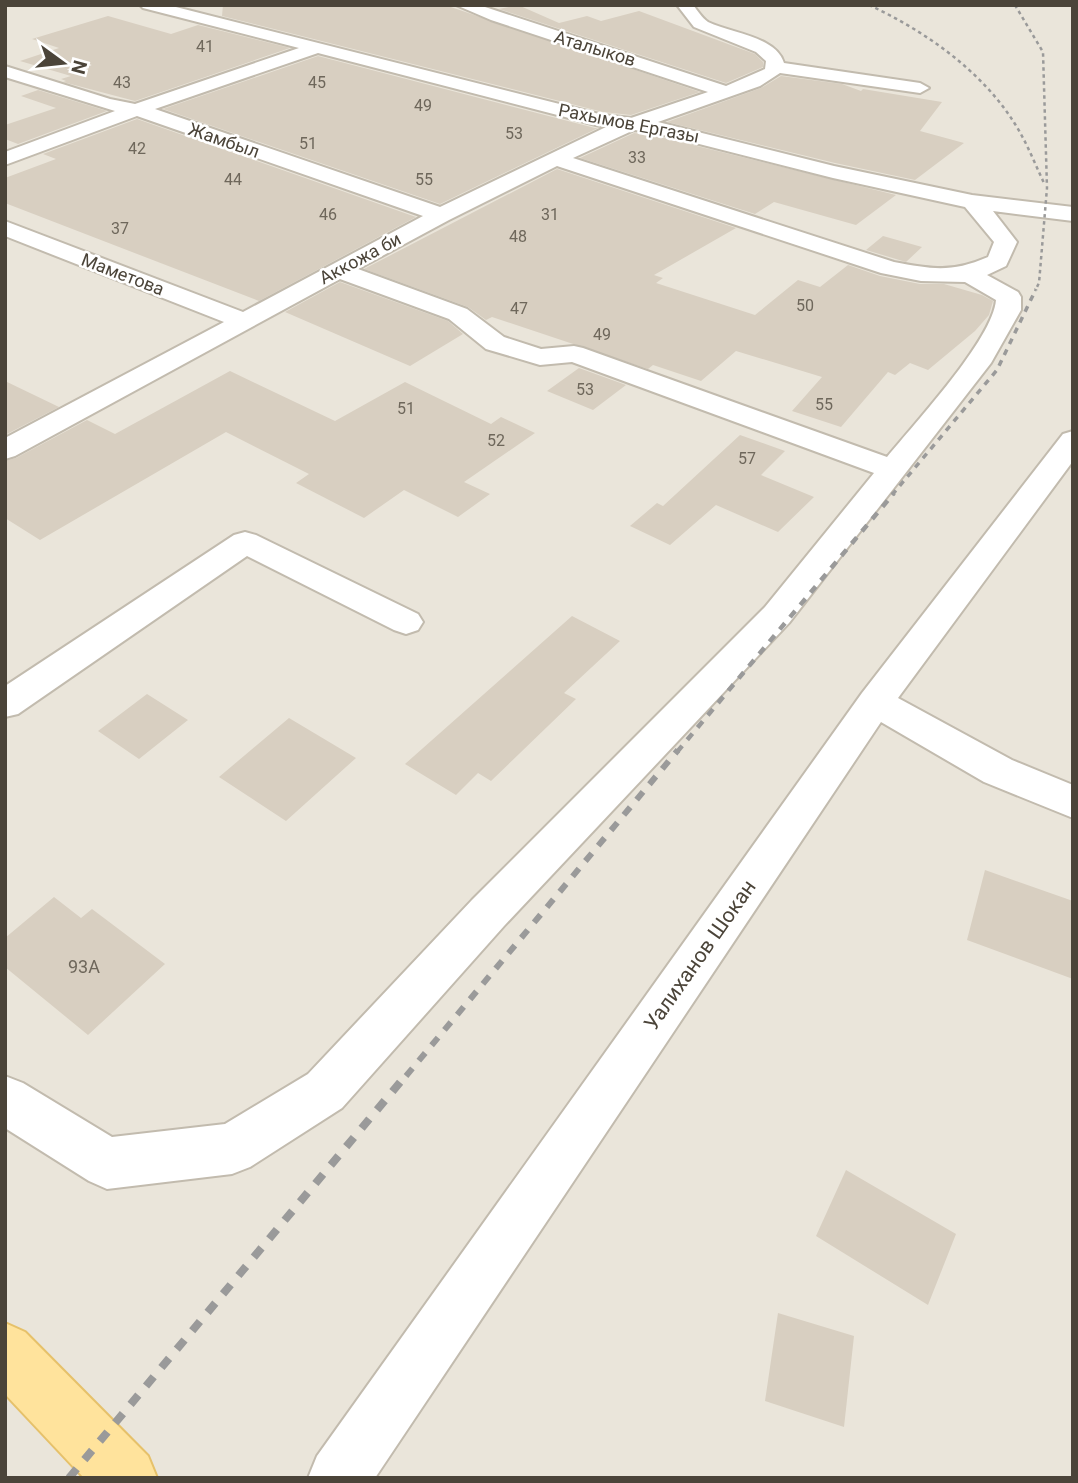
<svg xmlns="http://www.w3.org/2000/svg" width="1078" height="1483" font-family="Roboto,sans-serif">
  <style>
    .residential { fill: #eae5da }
    .building { fill: #d8cfc1 }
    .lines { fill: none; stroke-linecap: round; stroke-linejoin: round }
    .minor-casing { stroke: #c2bbae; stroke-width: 4 }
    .major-casing { stroke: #e6c16a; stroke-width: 4 }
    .minor { fill: #fff; fill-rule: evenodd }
    .major { fill: #ffe39c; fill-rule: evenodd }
    .rail-far4 { stroke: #9a9a9a; stroke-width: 2.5; stroke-dasharray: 3.5 3.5; stroke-linecap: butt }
    .rail-far3 { stroke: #9a9a9a; stroke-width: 3.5; stroke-dasharray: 6 6; stroke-linecap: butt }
    .rail-far2 { stroke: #9a9a9a; stroke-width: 4.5; stroke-dasharray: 8 8; stroke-linecap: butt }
    .rail-far1 { stroke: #9a9a9a; stroke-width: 6; stroke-dasharray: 10 10; stroke-linecap: butt }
    .rail { stroke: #9a9a9a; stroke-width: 8; stroke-dasharray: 12 12; stroke-linecap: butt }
    .labels { text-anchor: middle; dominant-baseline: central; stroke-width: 5; stroke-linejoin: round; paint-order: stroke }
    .far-number-label { font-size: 16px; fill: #6e675b }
    .far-street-label { font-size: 18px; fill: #4b4439; stroke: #fff }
    .number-label { font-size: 18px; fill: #6e675b }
    .street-label { font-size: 21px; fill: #4b4439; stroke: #fff }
  </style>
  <rect width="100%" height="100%" fill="#f6f3ec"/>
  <!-- residential -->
  <path class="residential" d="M5,5H1073V1478H5Z"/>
  <!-- building -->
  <path class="building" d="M223,5H445L700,92L631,115L603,112L222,16Z
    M518,5L559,23L587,16L601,21L639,11L755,54L763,62V67L726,83L499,9Z
    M108,16L171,34L198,25L290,48L135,101L63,82L66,81L61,79L71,76L20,61L59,48L32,39Z
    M318,56L595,128H598L440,204L163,109Z
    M781,76L842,84L861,91L863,89L942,102L920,131L964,143L915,180L835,163L667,122L761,88Z
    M38,90L107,111L18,144L5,139V125L56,108L21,96Z
    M137,119L416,217L259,301L5,203V178L56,159L43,154Z
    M634,133L652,135L896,195L856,225L774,202L755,214L580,158Z
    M557,169L736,228L654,275L663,278L656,283L755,315L798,280L820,287L848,265L880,276L920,284H944L982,295L993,301L989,315L975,331L928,370L910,363L895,375L888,372L841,427L792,411L822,377L736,351L701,381L653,365L648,369L492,317L486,320L468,307L364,269Z
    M883,236L922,247L906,262L866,250Z
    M340,282L448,321L463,334L410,366L285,312Z
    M579,368L626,385L593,410L547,391Z
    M230,371L335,421L405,382L491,424L501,417L535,433L464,482L490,494L458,517L404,490L364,518L296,483L309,474L226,432L40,540L5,518V461L16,458L87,420L115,434Z
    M5,381L59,407L5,435Z
    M740,435L785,451L761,475L814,497L778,532L716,505L670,545L630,526L657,503L663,506Z
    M572,616L620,641L564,693L576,699L491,781L478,773L456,795L405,764Z
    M147,694L188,720L139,759L98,731Z
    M289,718L356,758L286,821L219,777Z
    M985,870L1073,901V979L967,940Z
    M54,897L81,918L92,909L165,964L88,1035L5,967V938Z
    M846,1170L956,1234L928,1305L816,1236Z
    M778,1313L854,1336L844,1427L765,1401Z"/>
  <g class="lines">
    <defs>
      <path id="minor" d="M140,5H168L603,115L631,118L708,92L491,20L456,5H479L726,86L765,69L766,61L756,52L694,27L677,5H693C698,11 702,18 708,22C730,33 776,36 784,63L920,83L929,88L920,93L780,73L760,86L658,122L834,166L972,195L1073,207V221L993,211L1017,242L1006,266L987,275L1018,292L1021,297V310L991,363L789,623L504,926L342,1108L250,1167L232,1174L107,1189L89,1181L5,1128V1076L23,1083L112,1137L225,1124L308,1074L472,900L765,607L874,473L572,362L540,365L486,349L449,319L340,279L15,456L5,459V438L224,322L5,236V221L243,312L423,216L137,116L5,165V152L115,111L5,77V66L110,99L135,104L299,48L143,8ZM318,53L596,125L606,127L440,207L155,109ZM634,130L652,132L833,178L965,207L994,242L988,257C951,273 932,269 894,262L573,158ZM557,166L881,273L921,281L965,282L996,300C993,339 914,424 887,457L583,348L574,346L541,349L504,337L467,309L358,269L449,220Z
        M1073,431V461L898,698L1012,760L1073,785V818L984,782L881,722L375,1478H308L317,1456L862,693L1063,434Z
        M245,532L256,535L418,614L423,622L418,630L406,634L394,630L247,556L18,714L5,717V686L234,535Z"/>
      <path id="major" d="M5,1323L25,1332L148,1456L157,1478H84L5,1394Z"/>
    </defs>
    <!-- minor casing -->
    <use href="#minor" class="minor-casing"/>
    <!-- major casing -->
    <use href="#major" class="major-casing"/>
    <!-- minor -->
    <use href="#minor" class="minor"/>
    <!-- major -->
    <use href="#major" class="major"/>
    <!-- rail-far4 -->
    <path class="rail-far4" d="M869,5C925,31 982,71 1015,124C1027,143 1035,164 1044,183
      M1015,5L1043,52L1047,188L1039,283L1035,291"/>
    <!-- rail-far3 -->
    <path class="rail-far3" d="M892,495L997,370L1036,289"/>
    <!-- rail-far2 -->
    <path class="rail-far2" d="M677,752L894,493"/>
    <!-- rail-far1 -->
    <path class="rail-far1" d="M406,1076L678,750"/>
    <!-- rail -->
    <path class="rail" d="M69,1478L407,1074"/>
  </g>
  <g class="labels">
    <!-- far-number labels -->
    <g class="far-number-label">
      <text x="205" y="46">41</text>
      <text x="122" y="82">43</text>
      <text x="317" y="82">45</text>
      <text x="423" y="105">49</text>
      <text x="514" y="133">53</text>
      <text x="308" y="143">51</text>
      <text x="137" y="148">42</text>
      <text x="637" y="157">33</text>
      <text x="233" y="179">44</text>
      <text x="424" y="179">55</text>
      <text x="328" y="214">46</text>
      <text x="550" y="214">31</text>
      <text x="120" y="228">37</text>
      <text x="518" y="236">48</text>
      <text x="805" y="305">50</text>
      <text x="519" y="308">47</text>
      <text x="602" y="334">49</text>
      <text x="585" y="389">53</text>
      <text x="824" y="404">55</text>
      <text x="406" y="408">51</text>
      <text x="496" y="440">52</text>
      <text x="747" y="458">57</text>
    </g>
    <!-- far-street labels -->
    <g class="far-street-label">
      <text transform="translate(595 48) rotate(17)">Аталыков</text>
      <text transform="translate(629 123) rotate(11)">Рахымов Ергазы</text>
      <text transform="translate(224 140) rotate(19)">Жамбыл</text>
      <text transform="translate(360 258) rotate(-28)">Аккожа би</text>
      <text transform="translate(123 274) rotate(21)">Маметова</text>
    </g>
    <!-- number labels -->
    <g class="number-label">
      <text x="84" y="966">93А</text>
    </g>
    <!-- street labels -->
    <g class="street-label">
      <text transform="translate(700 955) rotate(-55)">Уалиханов Шокан</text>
    </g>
  </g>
  <!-- border -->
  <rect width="1078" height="1483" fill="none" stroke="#4b4439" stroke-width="14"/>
  <!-- north arrow -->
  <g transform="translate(63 63) rotate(105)" stroke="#ffffff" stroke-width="5" paint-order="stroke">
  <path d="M0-5L12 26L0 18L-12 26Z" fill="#4b4439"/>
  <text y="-10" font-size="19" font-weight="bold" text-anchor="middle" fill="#4b4439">N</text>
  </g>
</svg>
